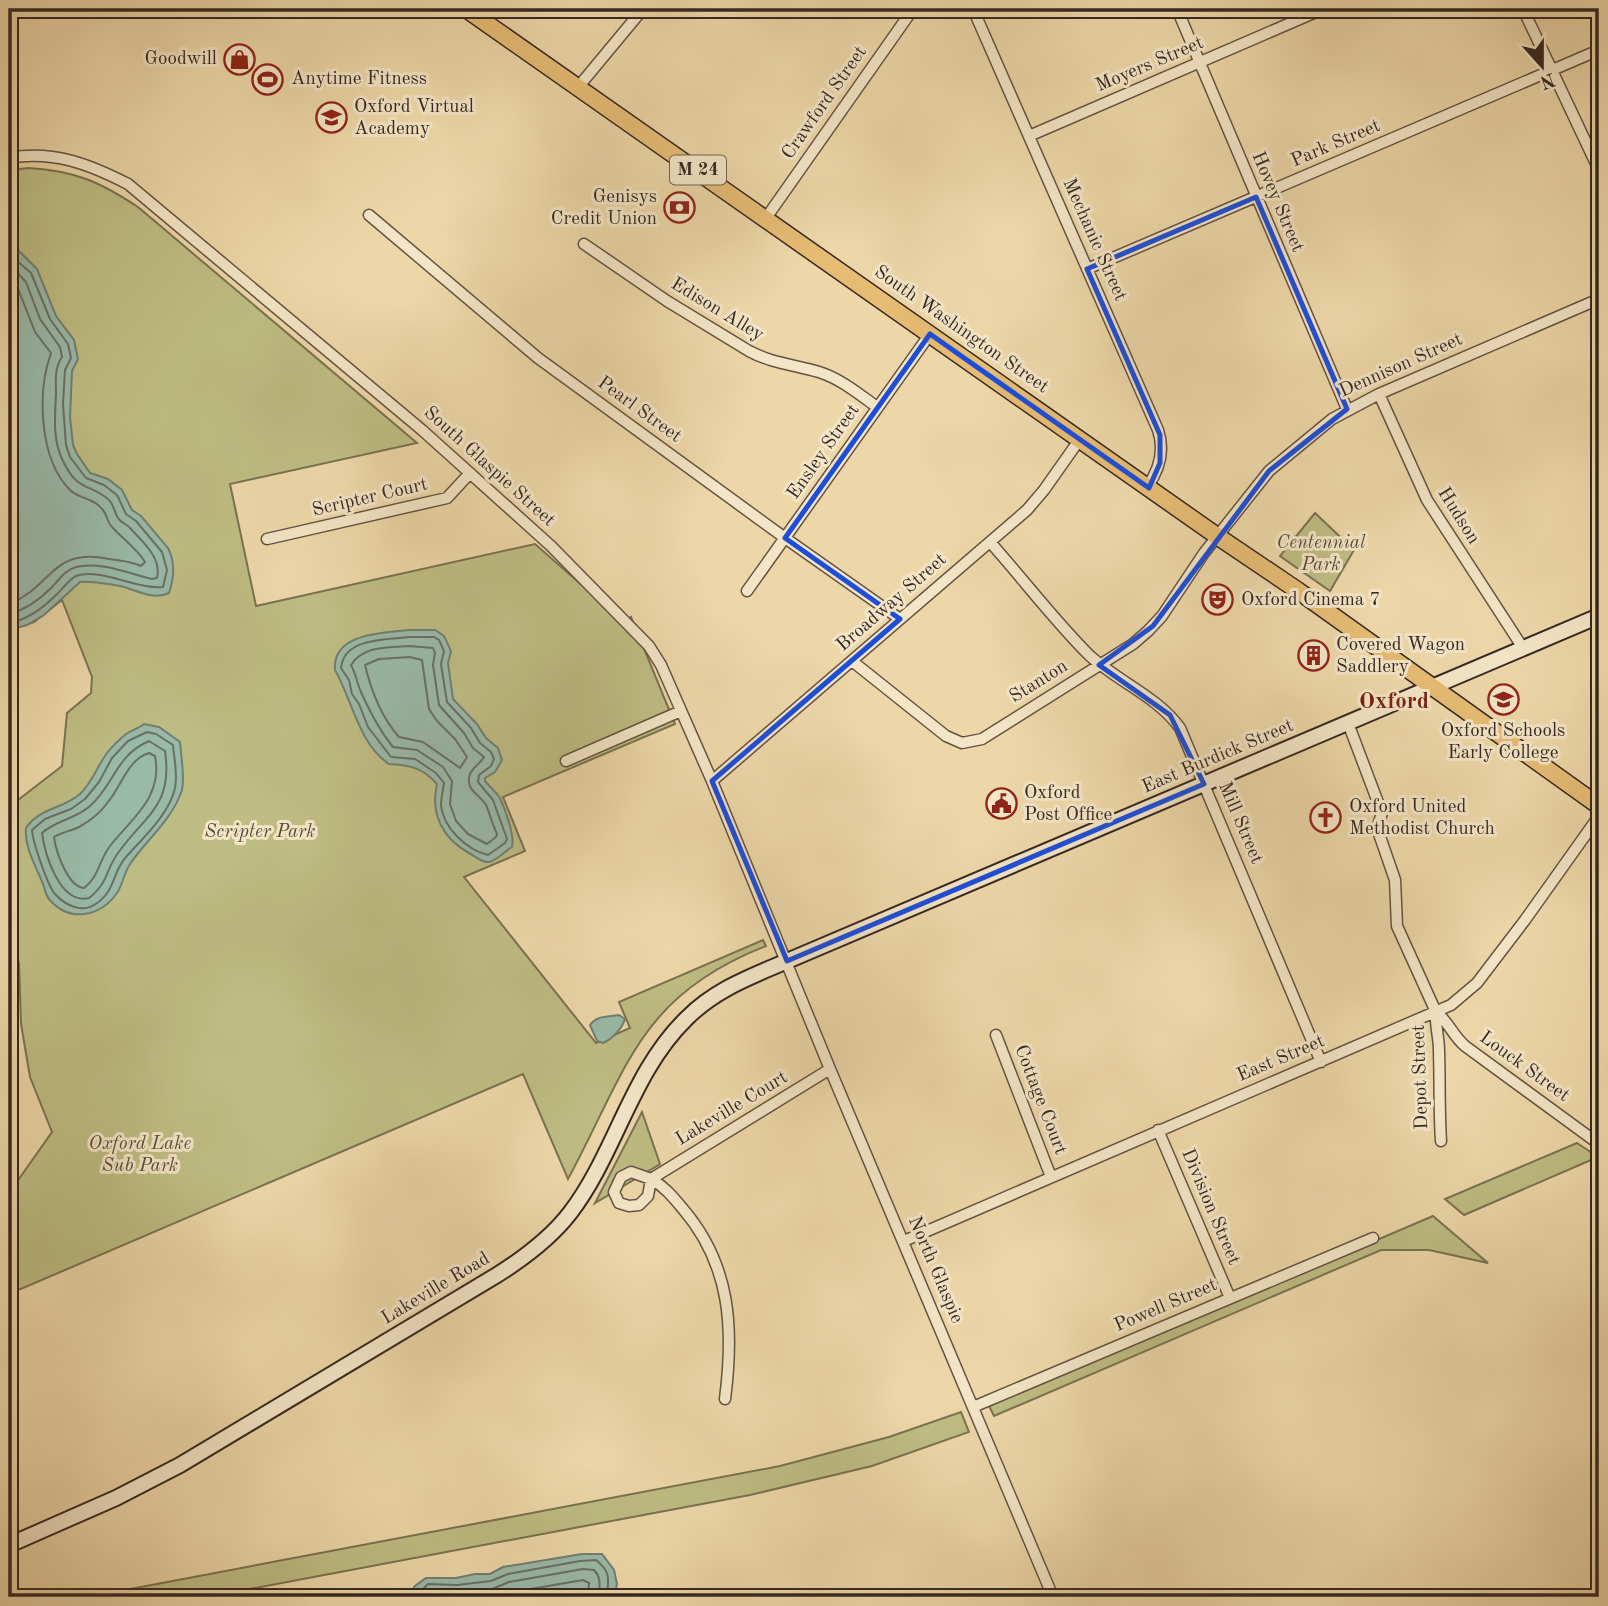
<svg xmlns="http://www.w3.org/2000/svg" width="1608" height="1606" font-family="'Old Standard TT',serif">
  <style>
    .green { fill: #bebd83; stroke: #7a7252; stroke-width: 2 }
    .water { fill: #99baa9; stroke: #717f73; stroke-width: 2 }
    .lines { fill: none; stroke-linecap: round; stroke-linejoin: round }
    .shore { stroke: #687066; stroke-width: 2 }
    .street-casing { stroke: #645344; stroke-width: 13 }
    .secondary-casing { stroke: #362722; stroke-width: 18 }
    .primary-casing { stroke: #362722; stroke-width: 19 }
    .street { stroke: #f3e5c6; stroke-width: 10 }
    .secondary { stroke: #f3e5c6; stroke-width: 14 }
    .primary { stroke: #e6bc74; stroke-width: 16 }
    .marked { fill: none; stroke: #1d4ed8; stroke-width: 5; stroke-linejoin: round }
    .labels { text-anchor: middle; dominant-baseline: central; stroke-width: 6; stroke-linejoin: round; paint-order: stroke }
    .shield { fill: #f3e5c6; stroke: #6f6053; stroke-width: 2 }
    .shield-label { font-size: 18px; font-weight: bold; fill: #362722 }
    .poi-label { font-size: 19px; fill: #362722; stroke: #f3e5c6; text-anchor: start }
    .street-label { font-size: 19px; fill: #362722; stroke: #f3e5c6 }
    .park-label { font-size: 19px; font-style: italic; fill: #584c3a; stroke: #f3e5c6 }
    .quarter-label { font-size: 23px; font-weight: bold; fill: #7a1f14; stroke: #f3e5c6 }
  </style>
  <rect width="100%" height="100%" fill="#edd7a8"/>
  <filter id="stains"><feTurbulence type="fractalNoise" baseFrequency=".00286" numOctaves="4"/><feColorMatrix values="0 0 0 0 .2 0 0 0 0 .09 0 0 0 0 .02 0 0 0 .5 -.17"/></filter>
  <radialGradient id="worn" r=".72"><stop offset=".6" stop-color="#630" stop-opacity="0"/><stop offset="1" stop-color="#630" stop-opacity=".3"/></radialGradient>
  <!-- green -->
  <path class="green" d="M29,168C76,171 100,182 138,207L417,443L230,484L256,606L535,544L623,621L631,617L675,724L503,797L525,851L464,877L596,1043L630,1028L619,1002L763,940L766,946C638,996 627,1070 568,1179L523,1074L9,1294V1193L52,1132L30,1077L21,1024L19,963L17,958L9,962V807L62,766L67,713L91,693L92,677L62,600L34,622L9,630V170Z
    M1315,513L1354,550L1330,591L1280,556Z
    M642,1112L660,1164L595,1203Z
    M1577,1143L1598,1157L1464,1215L1445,1199Z
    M1433,1216L1488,1263L1429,1250H1381L994,1416L989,1406Z
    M961,1412L969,1432L872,1466L750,1495L207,1597H88L780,1466L889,1437Z"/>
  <!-- water -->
  <path class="water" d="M9,247L19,251L37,269L56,316L74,340L78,359L72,371L70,417L73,445L77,454L90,473L108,479L122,490L132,510L141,516L168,548C176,563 174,578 169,593C152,601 135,589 120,586C107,584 93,581 80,582L44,615L27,625L9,630Z
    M408,630H435L444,636L451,651L448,663L453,699L477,724L486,738L498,748L502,760L495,772L485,778V781C490,787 496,792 500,798C505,809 515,836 512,847C505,851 496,861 489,862C481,863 475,856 469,853C443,839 430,814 437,784C423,768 410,765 389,764C358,743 352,699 335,670C332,633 383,633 408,630Z
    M144,724L159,727L180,742C181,755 185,778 182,790C172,820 147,839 130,864C124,873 123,884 117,893C100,917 69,923 49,899C45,894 45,889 43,884C36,866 24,847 26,828C39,808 63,809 80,794C93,782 97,766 107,753C111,748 120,739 126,734C132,730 138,729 144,724Z
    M619,1015L625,1019C622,1029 612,1039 603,1043L597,1041L590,1025C597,1015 608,1017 619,1015Z
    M582,1554H602L614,1570L617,1584L614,1597H407L415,1586L426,1578H456L475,1574H490L503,1567Z"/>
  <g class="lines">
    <!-- shore -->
    <path class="shore" d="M9,254L31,273L50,319L68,344L71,358L65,370L63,404L66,445L70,457L86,478L104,485L117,495L126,514L136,521L162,552L167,570L163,587C138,590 99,567 76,576C68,580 63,589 56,595C43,608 27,620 9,623
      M9,264L26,282L40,319L60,347L62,357C54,369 56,380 56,394C55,417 52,441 64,463C78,491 88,483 108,499C114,504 114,512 118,518C121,523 127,524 130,528C143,542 162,558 157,578L152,579C130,574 100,561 76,567C65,570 59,580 51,588C39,600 25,610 9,614
      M9,279L17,286L35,332L51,353C37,392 39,459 70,490C79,499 94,498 102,509C107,514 107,522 112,527C123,539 137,549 145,562L141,566C130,561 120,561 109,559C51,547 54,586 9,604
      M409,637H434L439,640L444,651L441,664L447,702L471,728L480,743L491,752L494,759L491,766L479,775L478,782L493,800L507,839L505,843L488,855C467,850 443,828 441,805C441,798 443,790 444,783L436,773L415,759L391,757L368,727L359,704L352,694L349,680L341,668C344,637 387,640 409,637Z
      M409,646L433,648L435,653L433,665L439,705L464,733L473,748L484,757C480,764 473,767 470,774C464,791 482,795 487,807C490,816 493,825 497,834L496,837L487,844L468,834L456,821L450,804L452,781L443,767L417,750L393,747C379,730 370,712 361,692C357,683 356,674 351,665C364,645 388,648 409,646Z
      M410,657L422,660L429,709L437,721L455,739L467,757L460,768L423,742L399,737C382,718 371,690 365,665L379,659Z
      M147,732L156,734L173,745C174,758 178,775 175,788C170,813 143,838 126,857C112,872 116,892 94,905C82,913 65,905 56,895C48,888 33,842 32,830L45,819L71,809L85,799L99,782L112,758L128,741Z
      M149,741L165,751C173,806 146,814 118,853C105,871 109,882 89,898C60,905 45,855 42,833C56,820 76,819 90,806C115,784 115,756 149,741Z
      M149,753L155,756C163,797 133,817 110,846C99,860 99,877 84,888C68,887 56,852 54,837C62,832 71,831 79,827C90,821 101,812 108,802C121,787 128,759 149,753Z
      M415,1597L428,1584L457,1585L491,1581L508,1574L580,1561L596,1560C612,1573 608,1579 607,1597
      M426,1597L435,1592L457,1593L492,1589L509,1582L583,1569L594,1570C602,1578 599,1587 599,1597
      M503,1597L513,1592L583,1580L589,1583L588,1597"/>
    <defs>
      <path id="street" d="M973,9L1158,430C1165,451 1160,469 1147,487
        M1177,9L1347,409
        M1523,9L1599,170
        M579,86L643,9
        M1029,136L1323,9
        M9,158C53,150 89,164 128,184L422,430L551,546L649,646L661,665L712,781L830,1069L1053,1597
        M369,215L538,358L785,538L900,619
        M766,218L913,9
        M584,244L667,301L749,351C771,363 796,365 819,372C841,379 859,394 877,407
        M1087,269L1599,50
        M1379,394L1427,500L1523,648
        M267,539L447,498L470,473
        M990,542C1023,579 1054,620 1089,655C1118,682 1157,696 1180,728L1321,1062
        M747,591L930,334
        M852,661L946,736L962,743L982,739L1133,644L1148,631L1162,616L1204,553L1269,471L1332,419L1379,394L1599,299
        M1348,723L1382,813L1377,828L1395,880L1397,926L1436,1012C1448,1021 1453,1036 1465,1046L1599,1144
        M566,761L681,711
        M712,781L1027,510L1044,490L1080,439
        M1436,1012C1435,1026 1439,1037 1439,1051C1440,1081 1439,1111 1441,1141
        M996,1035L1051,1177
        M1158,1130L1230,1298
        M904,1241L1451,1005L1477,983L1525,920L1599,816
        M725,1399C734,1329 731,1265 683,1209C673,1197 665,1187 651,1179L648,1196L639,1205L629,1206L619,1203L614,1192L621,1177L631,1172L651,1179L830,1069
        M973,1407L1373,1238"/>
      <path id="secondary" d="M9,1545L116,1498L180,1465L497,1275C524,1258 550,1239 570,1213C616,1153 631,1072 687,1018C712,993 742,980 773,967L1599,616"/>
      <path id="primary" d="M466,9L1217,536L1297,590L1599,806"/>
    </defs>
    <!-- street casing -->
    <use href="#street" class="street-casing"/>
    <!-- secondary casing -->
    <use href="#secondary" class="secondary-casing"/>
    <!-- primary casing -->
    <use href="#primary" class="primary-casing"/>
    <!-- street -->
    <use href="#street" class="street"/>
    <!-- secondary -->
    <use href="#secondary" class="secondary"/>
    <!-- primary -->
    <use href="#primary" class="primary"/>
  </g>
  <!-- marked area -->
  <path class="marked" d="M1256,197L1347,409L1269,471L1153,626L1099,665L1170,715L1204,784L787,961L712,781L900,619L785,538L930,334L1149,488L1160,463V435L1087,269Z"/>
  <!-- icons -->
  <defs>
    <symbol id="shop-ring" viewBox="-11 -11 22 22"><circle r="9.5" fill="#f3e5c6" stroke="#8f2418" stroke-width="1.5"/><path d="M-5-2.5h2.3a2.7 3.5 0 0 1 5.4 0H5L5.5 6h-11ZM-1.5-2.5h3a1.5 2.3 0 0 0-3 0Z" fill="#8f2418"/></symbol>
    <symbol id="stadium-ring" viewBox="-11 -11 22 22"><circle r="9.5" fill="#f3e5c6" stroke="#8f2418" stroke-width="1.5"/><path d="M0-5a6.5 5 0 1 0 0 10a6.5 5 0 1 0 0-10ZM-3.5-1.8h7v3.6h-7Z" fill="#8f2418"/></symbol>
    <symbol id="school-ring" viewBox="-11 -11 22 22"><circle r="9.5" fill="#f3e5c6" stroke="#8f2418" stroke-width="1.5"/><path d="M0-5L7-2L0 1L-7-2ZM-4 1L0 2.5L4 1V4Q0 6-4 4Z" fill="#8f2418"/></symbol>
    <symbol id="bank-ring" viewBox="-11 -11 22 22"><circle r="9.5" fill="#f3e5c6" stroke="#8f2418" stroke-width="1.5"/><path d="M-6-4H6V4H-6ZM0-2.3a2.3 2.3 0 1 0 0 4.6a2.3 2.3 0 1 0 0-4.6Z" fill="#8f2418"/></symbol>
    <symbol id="theatre-ring" viewBox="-11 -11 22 22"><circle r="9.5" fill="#f3e5c6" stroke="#8f2418" stroke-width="1.5"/><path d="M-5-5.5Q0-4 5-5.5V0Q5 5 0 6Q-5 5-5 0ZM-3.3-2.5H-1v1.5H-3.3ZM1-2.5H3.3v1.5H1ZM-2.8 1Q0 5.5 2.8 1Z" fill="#8f2418"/></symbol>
    <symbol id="building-ring" viewBox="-11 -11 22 22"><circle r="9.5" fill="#f3e5c6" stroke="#8f2418" stroke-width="1.5"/><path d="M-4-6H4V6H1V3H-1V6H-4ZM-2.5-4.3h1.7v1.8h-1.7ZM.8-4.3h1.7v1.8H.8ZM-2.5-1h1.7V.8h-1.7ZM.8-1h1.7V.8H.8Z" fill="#8f2418"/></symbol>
    <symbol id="civic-ring" viewBox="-11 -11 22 22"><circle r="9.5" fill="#f3e5c6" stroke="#8f2418" stroke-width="1.5"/><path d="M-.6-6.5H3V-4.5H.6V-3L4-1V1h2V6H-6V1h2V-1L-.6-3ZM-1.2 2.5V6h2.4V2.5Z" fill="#8f2418"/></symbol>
    <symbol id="church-ring" viewBox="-11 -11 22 22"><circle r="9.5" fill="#f3e5c6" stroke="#8f2418" stroke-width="1.5"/><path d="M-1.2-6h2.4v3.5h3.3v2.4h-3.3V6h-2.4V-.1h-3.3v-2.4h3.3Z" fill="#8f2418"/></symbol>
  </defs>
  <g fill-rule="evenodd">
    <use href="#shop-ring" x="222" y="42" width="35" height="35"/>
    <use href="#stadium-ring" x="250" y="62" width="35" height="35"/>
    <use href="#school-ring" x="314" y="100" width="35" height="35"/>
    <use href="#bank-ring" x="662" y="190" width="35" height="35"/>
    <use href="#theatre-ring" x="1200" y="582" width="35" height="35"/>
    <use href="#building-ring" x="1296" y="638" width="35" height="35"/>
    <use href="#school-ring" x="1486" y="682" width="35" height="35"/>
    <use href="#civic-ring" x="984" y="786" width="35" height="35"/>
    <use href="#church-ring" x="1308" y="800" width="35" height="35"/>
  </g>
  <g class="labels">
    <!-- shield labels -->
    <rect class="shield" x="670" y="155.5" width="56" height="29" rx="5"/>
    <g class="shield-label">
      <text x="698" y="170">M 24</text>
    </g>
    <!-- poi labels -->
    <g class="poi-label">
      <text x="217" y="59" text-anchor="end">Goodwill</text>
      <text x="291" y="79">Anytime Fitness</text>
      <text x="354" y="107">Oxford Virtual<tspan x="354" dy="22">Academy</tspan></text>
      <text x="657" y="197" text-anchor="end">Genisys<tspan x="657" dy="22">Credit Union</tspan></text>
      <text x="1241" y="600">Oxford Cinema 7</text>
      <text x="1336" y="645">Covered Wagon<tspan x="1336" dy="22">Saddlery</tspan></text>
      <text x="1503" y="731" text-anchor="middle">Oxford Schools<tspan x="1503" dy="22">Early College</tspan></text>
      <text x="1024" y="793">Oxford<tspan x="1024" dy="22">Post Office</tspan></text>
      <text x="1349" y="807">Oxford United<tspan x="1349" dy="22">Methodist Church</tspan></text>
    </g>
    <!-- street labels -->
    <g class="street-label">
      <text transform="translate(1150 65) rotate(-23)">Moyers Street</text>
      <text transform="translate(825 103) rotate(-55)">Crawford Street</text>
      <text transform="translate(1336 144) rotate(-23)">Park Street</text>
      <text transform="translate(1277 202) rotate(67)">Hovey Street</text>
      <text transform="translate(1094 240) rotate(66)">Mechanic Street</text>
      <text transform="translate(717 310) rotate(31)">Edison Alley</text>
      <text transform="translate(961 330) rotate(35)">South Washington Street</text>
      <text transform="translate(1401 366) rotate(-24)">Dennison Street</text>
      <text transform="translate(639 410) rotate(36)">Pearl Street</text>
      <text transform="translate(824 452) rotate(-55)">Ensley Street</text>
      <text transform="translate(489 467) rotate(42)">South Glaspie Street</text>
      <text transform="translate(370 498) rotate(-13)">Scripter Court</text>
      <text transform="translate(1458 516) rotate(58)">Hudson</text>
      <text transform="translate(892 603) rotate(-41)">Broadway Street</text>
      <text transform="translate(1039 682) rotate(-32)">Stanton</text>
      <text transform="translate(1218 757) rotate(-23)">East Burdick Street</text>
      <text transform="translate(1240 823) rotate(67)">Mill Street</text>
      <text transform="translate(1281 1059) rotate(-23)">East Street</text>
      <text transform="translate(1524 1067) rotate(36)">Louck Street</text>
      <text transform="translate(1421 1077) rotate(-92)">Depot Street</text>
      <text transform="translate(1040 1100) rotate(69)">Cottage Court</text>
      <text transform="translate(732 1109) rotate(-31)">Lakeville Court</text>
      <text transform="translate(1210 1207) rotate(67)">Division Street</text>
      <text transform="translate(935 1270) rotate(67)">North Glaspie</text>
      <text transform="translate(436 1289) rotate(-31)">Lakeville Road</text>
      <text transform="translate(1166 1306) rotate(-23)">Powell Street</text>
    </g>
    <!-- park labels -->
    <g class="park-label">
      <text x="1321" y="543">Centennial<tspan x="1321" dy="22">Park</tspan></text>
      <text x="260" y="832">Scripter Park</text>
      <text x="140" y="1144">Oxford Lake<tspan x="140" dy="22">Sub Park</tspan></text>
    </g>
    <!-- quarter labels -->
    <g class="quarter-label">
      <text x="1394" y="701">Oxford</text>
    </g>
  </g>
  <!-- margin -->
  <rect width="1608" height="1606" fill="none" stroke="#edd7a8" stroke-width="35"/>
  <rect x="10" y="10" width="1587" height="1585" fill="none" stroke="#362722" stroke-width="3.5"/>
  <rect x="18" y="18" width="1573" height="1571" fill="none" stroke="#362722" stroke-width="2"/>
  <!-- north arrow -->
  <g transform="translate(1542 66) rotate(159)" stroke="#f3e5c6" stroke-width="5" paint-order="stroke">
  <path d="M0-5L12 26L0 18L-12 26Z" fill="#362722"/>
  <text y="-10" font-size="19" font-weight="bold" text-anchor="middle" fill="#362722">N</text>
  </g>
  <rect width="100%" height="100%" filter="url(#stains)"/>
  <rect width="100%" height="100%" fill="url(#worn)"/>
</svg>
